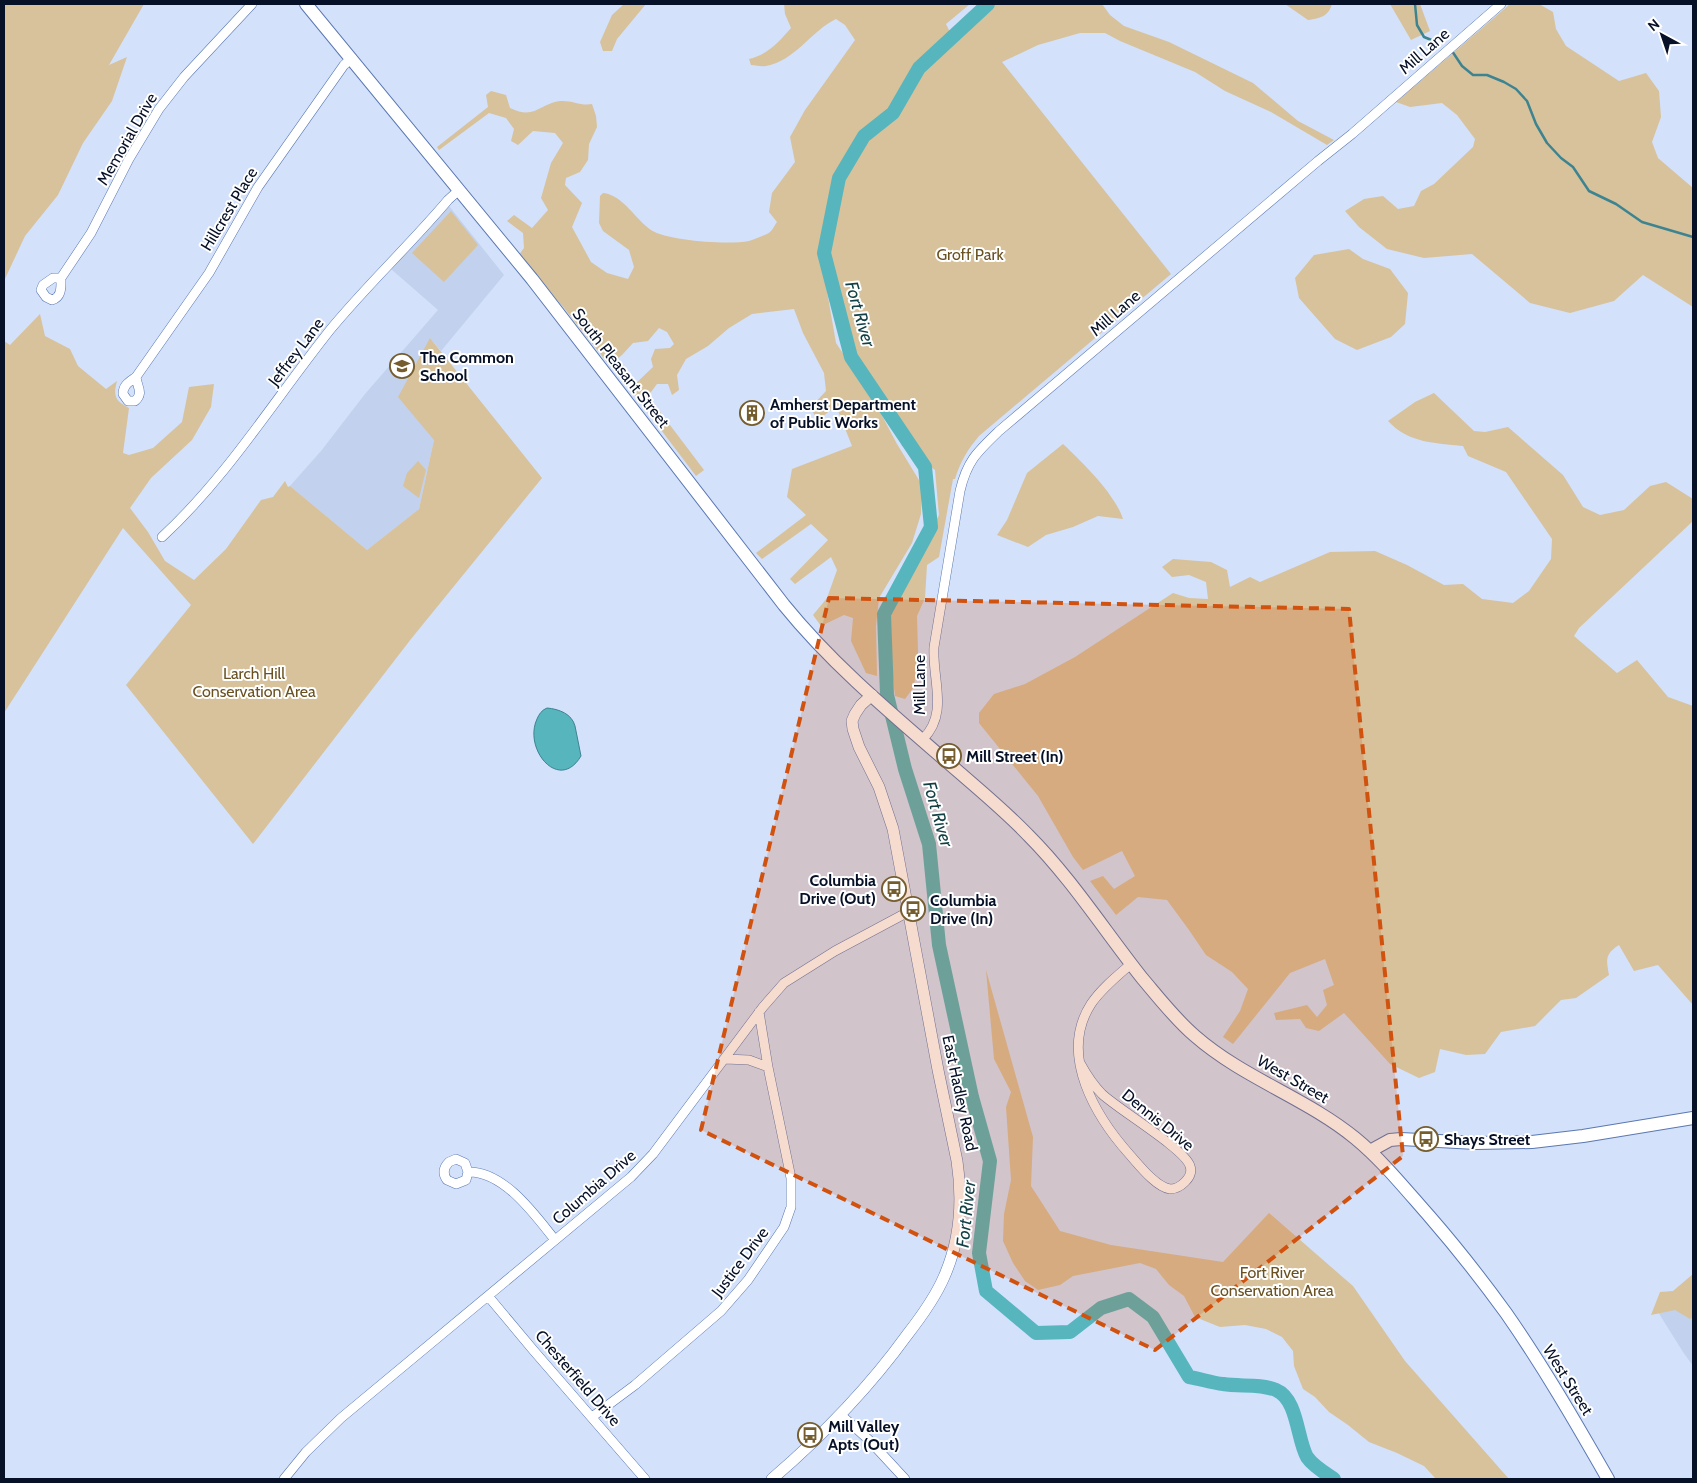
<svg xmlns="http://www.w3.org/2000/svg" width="1697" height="1483" font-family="Cabin,sans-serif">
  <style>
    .built { fill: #c2d1ed }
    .green { fill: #d7c29c }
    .water { fill: #56b5bd; stroke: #3e8490 }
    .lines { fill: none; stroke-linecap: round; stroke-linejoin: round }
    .stream { stroke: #3e8490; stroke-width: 2.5 }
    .river { stroke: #56b5bd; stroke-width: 14 }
    .minor-casing { stroke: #5a78b2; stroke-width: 10 }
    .tertiary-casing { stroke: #5a78b2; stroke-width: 12 }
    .secondary-casing { stroke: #5a78b2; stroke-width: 14 }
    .minor { stroke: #fff; stroke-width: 9 }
    .tertiary { stroke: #fff; stroke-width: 11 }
    .secondary { stroke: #fff; stroke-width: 12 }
    .marked { fill: #d1520f; fill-opacity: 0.2; stroke: #d1520f; stroke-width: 4; stroke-dasharray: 10 6; stroke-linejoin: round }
    .labels { text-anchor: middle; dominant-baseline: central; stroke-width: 4; stroke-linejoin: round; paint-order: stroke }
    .street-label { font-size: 16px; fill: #061026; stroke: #fff }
    .park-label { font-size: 16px; fill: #695121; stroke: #fff }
    .poi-label { font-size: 16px; font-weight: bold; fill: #061026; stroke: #fff; text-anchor: start }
    .water-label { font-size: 18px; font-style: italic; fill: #134044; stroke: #fff }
  </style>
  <rect width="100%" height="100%" fill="#d3e1fb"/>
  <!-- built -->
  <path class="built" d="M449,206L504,275L441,351L430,338L434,440L419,509L367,550L290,486L321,451L365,394L438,310L391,269Z
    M1693,1287V1366L1683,1352L1658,1312Z"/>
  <!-- green -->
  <path class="green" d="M4,4H144L109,65L127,57L112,101L83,143L58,195L25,236L4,281Z
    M624,4H646L617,39L612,51H603L600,42L612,15Z
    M784,4H970L946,24L951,34L968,20L973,26L996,4H1102L1110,15L1124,26L1169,42L1253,83L1298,121L1334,140L1327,145L1271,112L1225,91L1195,72L1120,41L1105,33H1080L1038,45L1002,62L1171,274L979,436C968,449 960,462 955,479H953L939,557L927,565L925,598L917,616L918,652L914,687L905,699L895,696L886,615L914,566L939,515L935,470L901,445L906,442L850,357L843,344L825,270L824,255L821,257L836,343L871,395L897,444L922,485L921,514L912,543L879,598L876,626L877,676L866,673L851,641L853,618L844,615L821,626L813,615L827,598L837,570L831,557L795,584L790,579L828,540L811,524L762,559L756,553L806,515L787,497L792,469L852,446L836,406L818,420L810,408L826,391L824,373L803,333L794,309L752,314L729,328L708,346L686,359L677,375L679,390L672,395L668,384H657L648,396L704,470L696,476L630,389L653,367L651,359L655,349L670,348L674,344L667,332L659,328L648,341L633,343L622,355L609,365L564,308L518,256L524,248L523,233L507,221L514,215L532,228L548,210L541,198L551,163L563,143L555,133L533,131L518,145L511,141L514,129L506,118L489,113L439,150L437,147L488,107L486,95L491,91L506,95L510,108C535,120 539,104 560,101C572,100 580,106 592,104L596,116L597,127L589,144L588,160L580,172L566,178L565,185L582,203L572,227L591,262L607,273L628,279L634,267L629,250L603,231L599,223L600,196L603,193C623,195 635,219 651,230C668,241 728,245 749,241C755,239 762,236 767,234C772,232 774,226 777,222L769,212L772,193L795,162L790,137L805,110L855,40L845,25L836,19C811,31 795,61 766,66C761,67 756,65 751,65L749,59C767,55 779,42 791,28L785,14Z
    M1285,4H1332C1328,17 1320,18 1308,20Z
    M1390,4H1420L1430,31L1411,40Z
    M1510,4H1539L1553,12L1556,29L1566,46L1619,81L1646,73L1659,91L1661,117L1652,142L1658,158L1693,188V307L1643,275L1614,301L1570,313L1530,303L1472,254L1424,258L1387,249L1359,227L1345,211L1364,199L1383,196L1398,209L1414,206L1421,191L1434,184L1473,147L1475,139L1457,115L1442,103L1410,107L1396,102Z
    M451,211L478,245L444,282L412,253Z
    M1349,249L1363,259L1390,269L1408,293L1405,324L1391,337L1357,350L1335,339L1299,298L1295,278L1314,255Z
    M40,314L45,336L70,349L78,366L106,389L117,381C113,396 115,401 129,408L123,453L129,455L153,448L182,422L189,387L214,384L211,407L192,440L151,478L130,508L148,532L165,561L194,580L226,549L261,500L273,497L285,481L288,487L290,486L367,550L419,509L434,440L398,397L430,338L542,478L411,639L253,844L126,685L191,605L123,528L4,713V341L10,345Z
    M1434,393L1474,431L1485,432L1508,427L1563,475L1583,507L1600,515L1624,510L1650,486L1666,482L1693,499V521L1579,628L1574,636L1617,673L1637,660L1668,697L1693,706V1005L1658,965L1634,971L1619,945C1605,954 1606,959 1609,975L1576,998L1561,1000L1535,1026L1501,1032L1485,1054L1466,1055L1440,1049L1435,1072L1419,1078L1390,1064L1344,1013L1319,1031L1306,1028L1300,1019L1276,1020L1274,1013L1307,1005L1317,1017L1327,1005L1323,990L1334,985L1325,959L1290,973L1233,1044L1223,1037L1240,1011L1248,989L1232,972L1206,955L1189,930L1167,900L1138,897L1116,915L1090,881L1103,876L1114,889L1135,876L1122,851L1083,870L1073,857L1038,796L979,723V713L994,694L1025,684L1075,657L1173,593L1189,598L1208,599L1206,582L1189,575L1172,577L1162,567L1173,559L1211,562L1227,570L1230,587L1250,577L1260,582L1330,552L1375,551L1407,565L1444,585L1463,584L1482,599L1513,603L1529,591L1551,559L1552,539L1506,472L1468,456L1463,446C1435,443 1408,443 1388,421L1415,402Z
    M1063,444C1082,462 1115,494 1123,519L1098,516L1073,527L1046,535L1028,547L997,535L1007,520L1027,473Z
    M418,461L426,470L419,498L403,486L407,473Z
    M986,970L1033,1137L1031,1186L1060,1231L1111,1245L1223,1262L1269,1213L1353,1286L1405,1361L1509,1479H1436L1424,1466L1397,1453L1369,1442L1348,1425L1329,1412L1315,1397L1303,1389L1294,1366L1293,1351L1282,1337L1266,1329L1245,1325L1220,1327L1195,1317L1184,1296L1169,1285L1156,1269L1140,1263L1073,1276L1060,1285L1038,1290L1025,1281L1013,1263L1003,1241L1004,1214L1011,1180L1006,1107L1011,1092L994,1059Z
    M1693,1274V1317L1690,1319L1675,1310L1651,1315L1660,1292L1673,1291Z"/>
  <!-- water -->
  <path class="water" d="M547,708C559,709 572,714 575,726L581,756C559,793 523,749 537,719C539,714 542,710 547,708Z"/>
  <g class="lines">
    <!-- stream -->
    <path class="stream" d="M1415,4L1417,25L1424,37L1439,43
      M1452,51L1462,66L1473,75H1487L1504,82L1516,89L1527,101L1536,124L1547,143L1561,158L1573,167L1589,191L1616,204L1642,222L1693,237"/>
    <!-- river -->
    <path class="river" d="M988,4L919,68L893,113L864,136L839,178L824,253L851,357L925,467L931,527L884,614L887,695L905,769L929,844L939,945L972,1097L990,1161L979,1253L986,1291L1036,1333L1070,1332L1101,1308L1129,1299L1153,1317L1189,1377C1201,1379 1212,1383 1223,1384C1240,1387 1259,1383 1276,1390C1298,1399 1297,1440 1307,1457C1313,1466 1325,1473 1334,1479"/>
    <defs>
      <path id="minor" d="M53,278H61C61,287 62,297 52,300L46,297L41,290L43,285Z
        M61,278L91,233L129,159L159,109L184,77L252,4
        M136,377L209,273L258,187L344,65L352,58
        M136,377C137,387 144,393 135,401H128L123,394C123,385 129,382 136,377Z
        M162,537C227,477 275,399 330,330C367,285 410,245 448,200L459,190
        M923,739C949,713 932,680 934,647L960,491C967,461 977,452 999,431L1318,161L1352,134L1501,4
        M759,1012L768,1067
        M1080,1063C1086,1074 1093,1085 1102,1094C1119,1110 1185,1149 1190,1166C1194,1177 1180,1189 1170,1189C1156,1187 1139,1165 1130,1155C1096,1117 1058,1055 1091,1004C1101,989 1117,976 1131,964
        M468,1172L466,1180L456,1184L447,1180C442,1173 444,1167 449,1162L456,1159L465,1163L468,1172C504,1171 535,1215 555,1240
        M488,1296L534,1351L645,1479
        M841,1415L869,1440L905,1479
        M592,1417L635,1385L721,1311L748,1280L784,1227L791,1207V1178L768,1067L749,1060L725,1059
        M284,1479L306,1452L341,1418L631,1177L653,1154L763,1007L784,983L835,951L908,912"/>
      <path id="tertiary" d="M772,1479C822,1436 868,1389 907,1335C921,1317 935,1298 944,1277C960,1241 963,1201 957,1161L938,1070L893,829L879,787L859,747L853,729L852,721L855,714L861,705L872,695"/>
      <path id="secondary" d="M306,4L532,279L784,605C835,668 899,720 960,773C983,793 1007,813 1028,835C1071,878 1104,930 1142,978C1159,998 1175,1019 1195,1036C1243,1078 1306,1098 1355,1138C1383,1161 1406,1190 1430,1217C1457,1248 1482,1280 1506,1313C1543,1366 1576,1423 1608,1479
        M1370,1151L1390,1140L1401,1139L1476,1143L1532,1142L1583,1136L1693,1118"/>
    </defs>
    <!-- minor casing -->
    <use href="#minor" class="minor-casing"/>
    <!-- tertiary casing -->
    <use href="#tertiary" class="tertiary-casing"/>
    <!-- secondary casing -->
    <use href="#secondary" class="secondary-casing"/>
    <!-- minor -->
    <use href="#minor" class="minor"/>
    <!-- tertiary -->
    <use href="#tertiary" class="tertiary"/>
    <!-- secondary -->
    <use href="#secondary" class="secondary"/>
  </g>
  <!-- marked area -->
  <path class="marked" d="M829,598L1349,609L1403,1156L1155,1350L701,1130Z"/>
  <!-- icons -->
  <defs>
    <symbol id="school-ring" viewBox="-11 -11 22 22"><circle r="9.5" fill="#fff" stroke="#755d2e" stroke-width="1.5"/><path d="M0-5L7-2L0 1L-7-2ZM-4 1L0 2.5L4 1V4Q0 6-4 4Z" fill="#755d2e"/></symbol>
    <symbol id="building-ring" viewBox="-11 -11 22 22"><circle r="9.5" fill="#fff" stroke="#755d2e" stroke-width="1.5"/><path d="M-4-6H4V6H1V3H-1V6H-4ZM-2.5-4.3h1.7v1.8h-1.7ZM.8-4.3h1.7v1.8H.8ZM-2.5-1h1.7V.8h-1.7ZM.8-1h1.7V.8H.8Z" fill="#755d2e"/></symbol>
    <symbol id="bus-ring" viewBox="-11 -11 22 22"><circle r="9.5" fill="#fff" stroke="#755d2e" stroke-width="1.5"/><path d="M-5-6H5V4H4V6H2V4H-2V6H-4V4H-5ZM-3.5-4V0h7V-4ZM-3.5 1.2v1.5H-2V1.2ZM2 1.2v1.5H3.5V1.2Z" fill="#755d2e"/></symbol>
  </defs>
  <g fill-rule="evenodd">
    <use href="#school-ring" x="388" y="352" width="28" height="28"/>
    <use href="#building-ring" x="738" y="399" width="28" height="28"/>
    <use href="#bus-ring" x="935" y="742" width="28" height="28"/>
    <use href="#bus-ring" x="880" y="875" width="28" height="28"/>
    <use href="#bus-ring" x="899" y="895" width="28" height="28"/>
    <use href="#bus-ring" x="1412" y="1125" width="28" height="28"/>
    <use href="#bus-ring" x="796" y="1421" width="28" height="28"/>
  </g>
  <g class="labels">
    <!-- street labels -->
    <g class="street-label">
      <text transform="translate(1424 51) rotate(-41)">Mill Lane</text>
      <text transform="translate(127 139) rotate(-60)">Memorial Drive</text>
      <text transform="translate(229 209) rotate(-59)">Hillcrest Place</text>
      <text transform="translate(1115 313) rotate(-41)">Mill Lane</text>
      <text transform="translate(296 352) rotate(-53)">Jeffrey Lane</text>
      <text transform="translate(621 368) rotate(52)">South Pleasant Street</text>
      <text transform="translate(919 685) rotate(-90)">Mill Lane</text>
      <text transform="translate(1293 1079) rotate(30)">West Street</text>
      <text transform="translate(960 1093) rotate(78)">East Hadley Road</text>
      <text transform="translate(1158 1120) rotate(39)">Dennis Drive</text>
      <text transform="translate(594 1187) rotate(-41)">Columbia Drive</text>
      <text transform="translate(740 1262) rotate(-53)">Justice Drive</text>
      <text transform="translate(578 1378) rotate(49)">Chesterfield Drive</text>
      <text transform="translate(1568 1380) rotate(58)">West Street</text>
    </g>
    <!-- park labels -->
    <g class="park-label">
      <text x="970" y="254">Groff Park</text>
      <text x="254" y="673">Larch Hill<tspan x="254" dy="18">Conservation Area</tspan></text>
      <text x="1272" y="1272">Fort River<tspan x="1272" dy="18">Conservation Area</tspan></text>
    </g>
    <!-- poi labels -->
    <g class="poi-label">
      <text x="420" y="357">The Common<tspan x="420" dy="18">School</tspan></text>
      <text x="770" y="404">Amherst Department<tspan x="770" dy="18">of Public Works</tspan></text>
      <text x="966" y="756">Mill Street (In)</text>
      <text x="876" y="880" text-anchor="end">Columbia<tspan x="876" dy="18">Drive (Out)</tspan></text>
      <text x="930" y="900">Columbia<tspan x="930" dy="18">Drive (In)</tspan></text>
      <text x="1444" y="1139">Shays Street</text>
      <text x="828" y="1426">Mill Valley<tspan x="828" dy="18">Apts (Out)</tspan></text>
    </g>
    <!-- water labels -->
    <g class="water-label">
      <text transform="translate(860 314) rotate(74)">Fort River</text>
      <text transform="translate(938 814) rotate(74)">Fort River</text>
      <text transform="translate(966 1214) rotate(-84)">Fort River</text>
    </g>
  </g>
  <!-- border -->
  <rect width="1697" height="1483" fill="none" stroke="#061026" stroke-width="10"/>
  <!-- north arrow -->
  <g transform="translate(1662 35) rotate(320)" stroke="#ffffff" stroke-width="4" paint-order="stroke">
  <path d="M0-4L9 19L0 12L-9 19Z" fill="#061026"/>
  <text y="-8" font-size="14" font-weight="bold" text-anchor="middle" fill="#061026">N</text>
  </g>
</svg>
